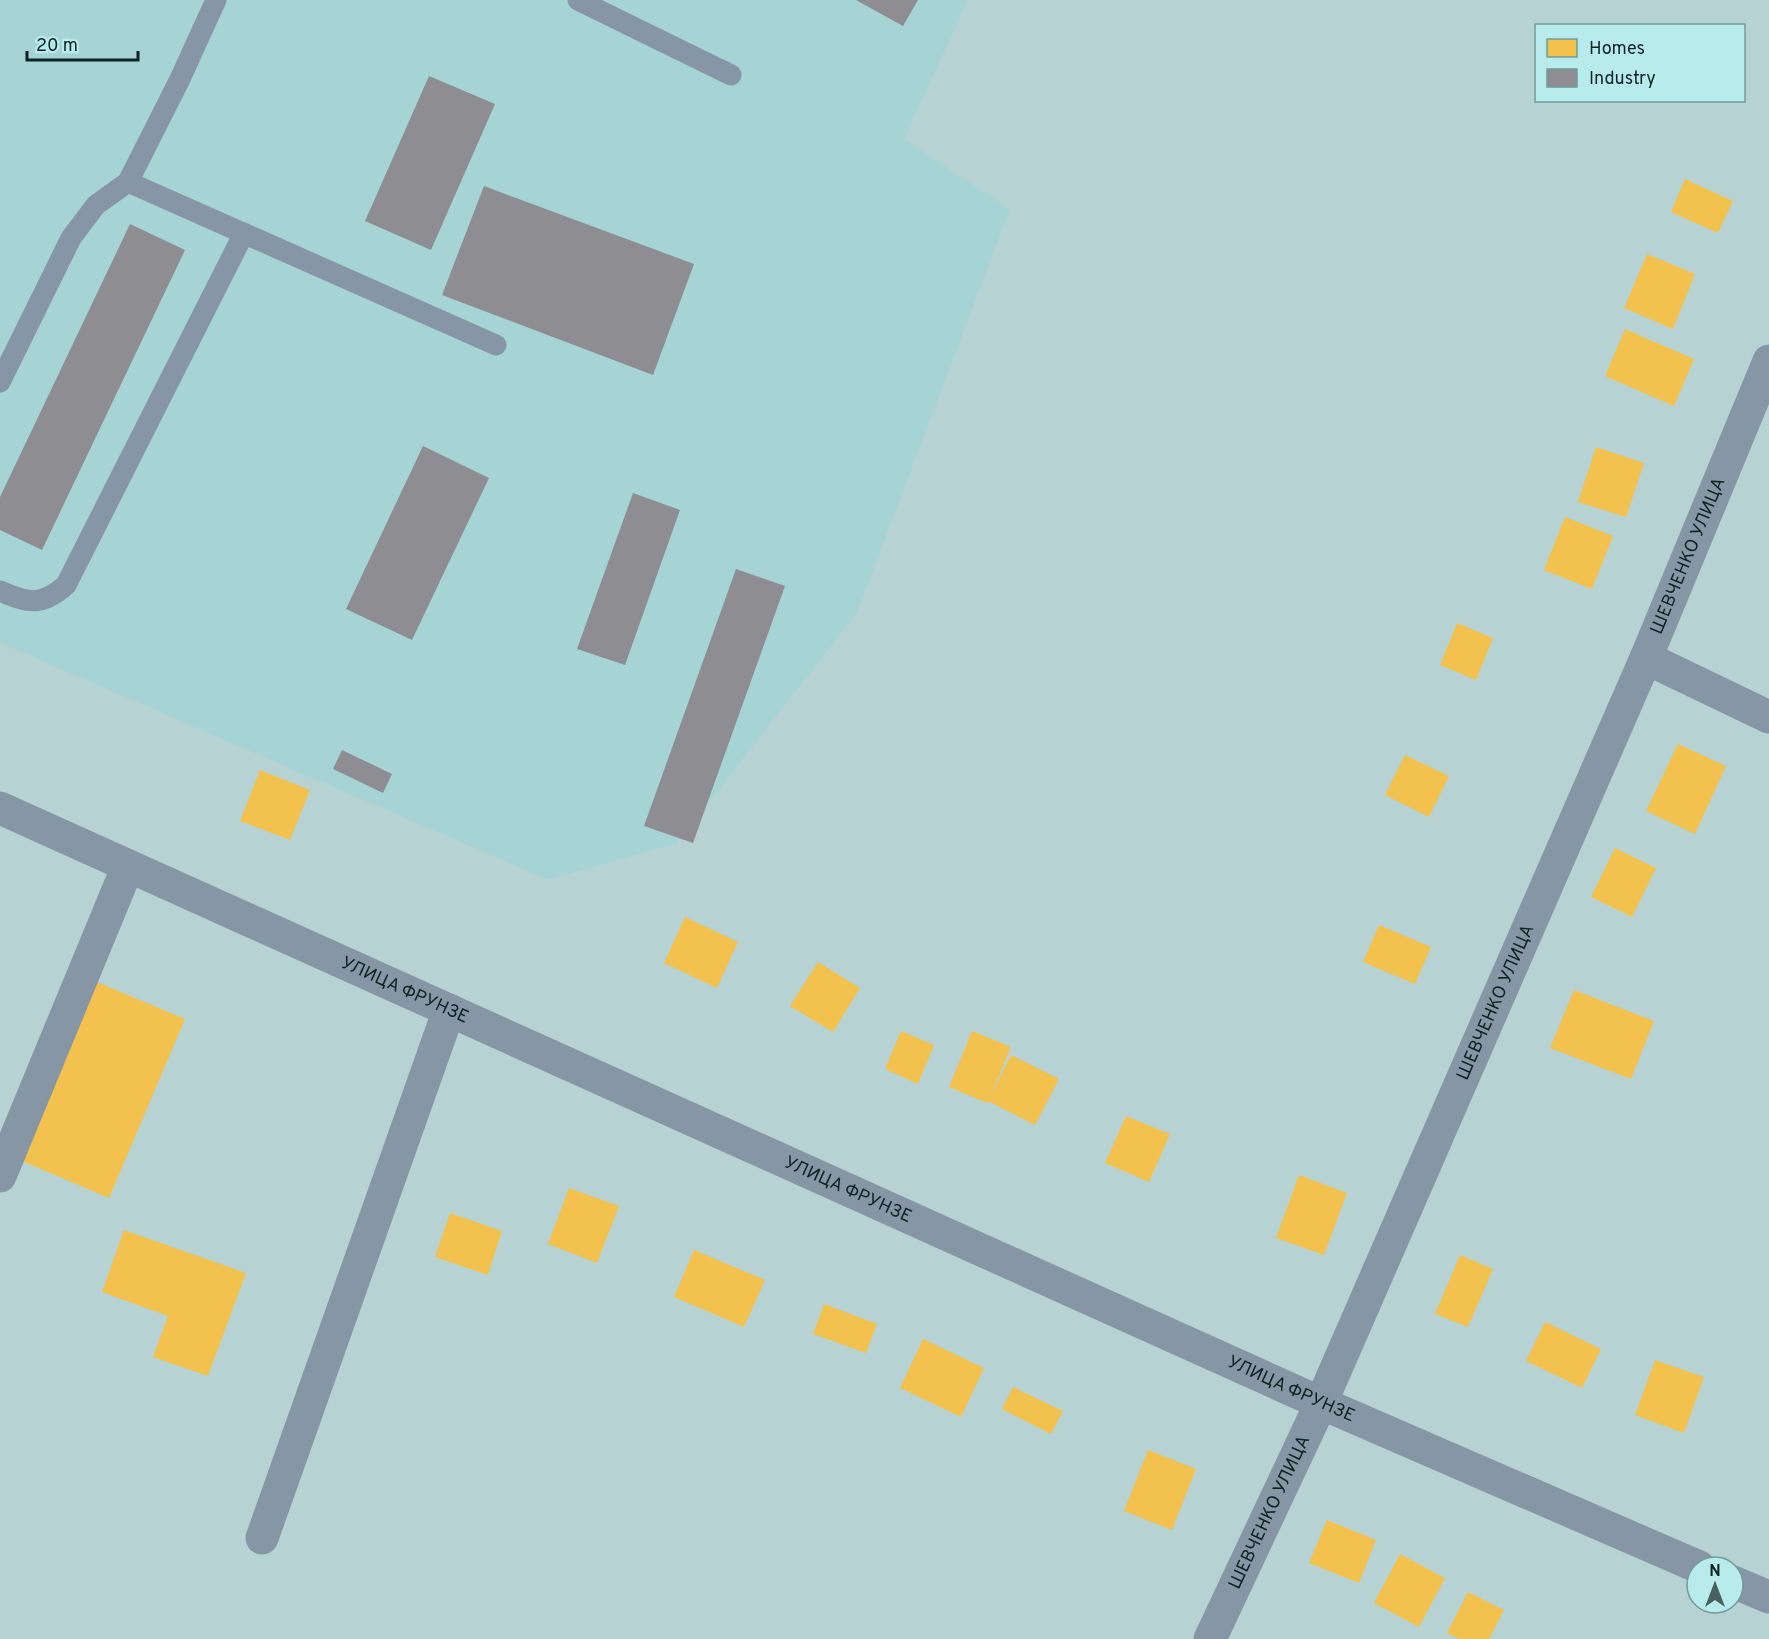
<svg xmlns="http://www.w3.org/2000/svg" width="1769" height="1639" font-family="Overpass,sans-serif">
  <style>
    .built { fill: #a6d4d5 }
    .homes { fill: #f2c14e }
    .industry { fill: #8d8d92 }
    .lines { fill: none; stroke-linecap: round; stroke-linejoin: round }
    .lane { stroke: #8796a5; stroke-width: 21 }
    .street { stroke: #8796a5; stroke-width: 33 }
    .labels { text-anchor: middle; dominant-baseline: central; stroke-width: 6; stroke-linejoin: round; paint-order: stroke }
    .street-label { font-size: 18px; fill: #0d2222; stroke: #b7ebec }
  </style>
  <rect width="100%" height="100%" fill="#b7d2d3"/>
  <!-- built -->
  <path class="built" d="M0,0H968L904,139L1010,209L857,613L677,843L548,880L0,643Z"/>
  <!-- homes -->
  <path class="homes" d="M1685,179L1733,201L1718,233L1671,212Z
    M1647,254L1695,274L1673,329L1624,308Z
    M1625,329L1694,359L1674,406L1605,376Z
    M1596,447L1644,463L1626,517L1578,502Z
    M1565,517L1613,536L1592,589L1544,570Z
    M1457,623L1493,638L1476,680L1440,665Z
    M1678,744L1726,766L1695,834L1646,811Z
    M1405,755L1449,776L1429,817L1385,795Z
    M260,770L310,790L290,840L240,821Z
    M1615,848L1656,868L1632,917L1591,897Z
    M685,917L738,942L717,988L664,963Z
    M1379,925L1431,947L1415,984L1363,962Z
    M818,962L860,988L833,1032L790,1006Z
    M97,982L185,1019L109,1198L22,1161Z
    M1574,990L1654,1021L1631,1079L1550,1048Z
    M901,1031L934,1045L918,1084L885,1069Z
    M972,1031L1011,1047L990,1097L1011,1055L1059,1079L1035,1125L988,1101L987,1103L949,1087Z
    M1126,1116L1170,1134L1149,1182L1105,1163Z
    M1299,1175L1347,1193L1324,1255L1276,1238Z
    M569,1188L619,1206L597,1263L548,1244Z
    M450,1213L502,1231L488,1275L435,1257Z
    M124,1230L246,1273L208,1376L153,1357L168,1316L102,1292Z
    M694,1250L765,1280L744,1327L674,1297Z
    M1460,1255L1493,1269L1468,1327L1435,1314Z
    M824,1304L877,1324L866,1353L813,1334Z
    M1545,1322L1601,1349L1582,1388L1526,1361Z
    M923,1339L984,1368L961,1417L900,1388Z
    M1655,1360L1704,1377L1684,1433L1635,1415Z
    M1013,1387L1063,1411L1051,1434L1002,1409Z
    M1148,1450L1196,1469L1172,1530L1124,1511Z
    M1327,1520L1376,1540L1359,1583L1309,1563Z
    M1400,1554L1445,1578L1419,1627L1374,1603Z
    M1468,1592L1504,1610L1489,1639H1459L1447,1633Z"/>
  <!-- industry -->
  <path class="industry" d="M856,0H918L903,26Z
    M429,76L495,104L431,250L365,221Z
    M484,186L694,264L653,375L442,295Z
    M130,224L185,250L42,550L0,530V497Z
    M423,446L489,478L412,640L346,609Z
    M633,493L680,510L625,665L577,649Z
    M736,569L785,586L693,843L644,826Z
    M342,750L392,774L383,793L333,769Z"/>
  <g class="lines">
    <!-- lane -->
    <path class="lane" d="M578,0L731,75
      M128,182L496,345
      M0,382L71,238L96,205L128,182L180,79L216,0
      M0,591C28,603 41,607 66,585L244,233"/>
    <!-- street -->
    <g class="street">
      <path d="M1646,658L1769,717"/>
      <path id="s1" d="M0,808L1321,1403L1699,1567"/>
      <path d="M0,1176L128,866"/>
      <path d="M262,1538L449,1010"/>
      <path d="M1733,1582L1769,1597"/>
      <path id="s2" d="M1210,1639L1321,1403L1646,658L1769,361"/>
    </g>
  </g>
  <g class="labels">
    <!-- street labels -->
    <g class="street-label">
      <text stroke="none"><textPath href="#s2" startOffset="1184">ШЕВЧЕНКО УЛИЦА</textPath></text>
      <text stroke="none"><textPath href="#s1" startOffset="444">УЛИЦА ФРУНЗЕ</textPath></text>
      <text stroke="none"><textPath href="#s2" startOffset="698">ШЕВЧЕНКО УЛИЦА</textPath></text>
      <text stroke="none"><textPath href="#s1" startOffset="930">УЛИЦА ФРУНЗЕ</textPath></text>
      <text stroke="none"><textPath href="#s1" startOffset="1416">УЛИЦА ФРУНЗЕ</textPath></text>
      <text stroke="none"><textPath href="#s2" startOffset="140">ШЕВЧЕНКО УЛИЦА</textPath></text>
    </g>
  </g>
  <!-- legend -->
  <rect x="1535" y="24" width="210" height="78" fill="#b7ebec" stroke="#739b9b" stroke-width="1.5"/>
  <rect x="1547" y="39" width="30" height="18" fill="#f2c14e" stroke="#739b9b" stroke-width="1.5"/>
  <text x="1589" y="54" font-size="18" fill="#0d2222">Homes</text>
  <rect x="1547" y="69" width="30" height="18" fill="#8d8d92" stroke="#739b9b" stroke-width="1.5"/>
  <text x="1589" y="84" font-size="18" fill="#0d2222">Industry</text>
  <!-- north arrow -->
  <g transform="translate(1715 1585)"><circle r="28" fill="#b7ebec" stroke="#739b9b" stroke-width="1.5"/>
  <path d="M0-4.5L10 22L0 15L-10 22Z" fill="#486060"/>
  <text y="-9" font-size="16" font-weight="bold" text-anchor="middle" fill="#0d2222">N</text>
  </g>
  <!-- scale -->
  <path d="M27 51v9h111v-9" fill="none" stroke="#0d2222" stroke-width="3"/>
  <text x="36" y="51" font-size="18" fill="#0d2222" stroke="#b7ebec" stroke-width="4.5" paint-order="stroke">20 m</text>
</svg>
